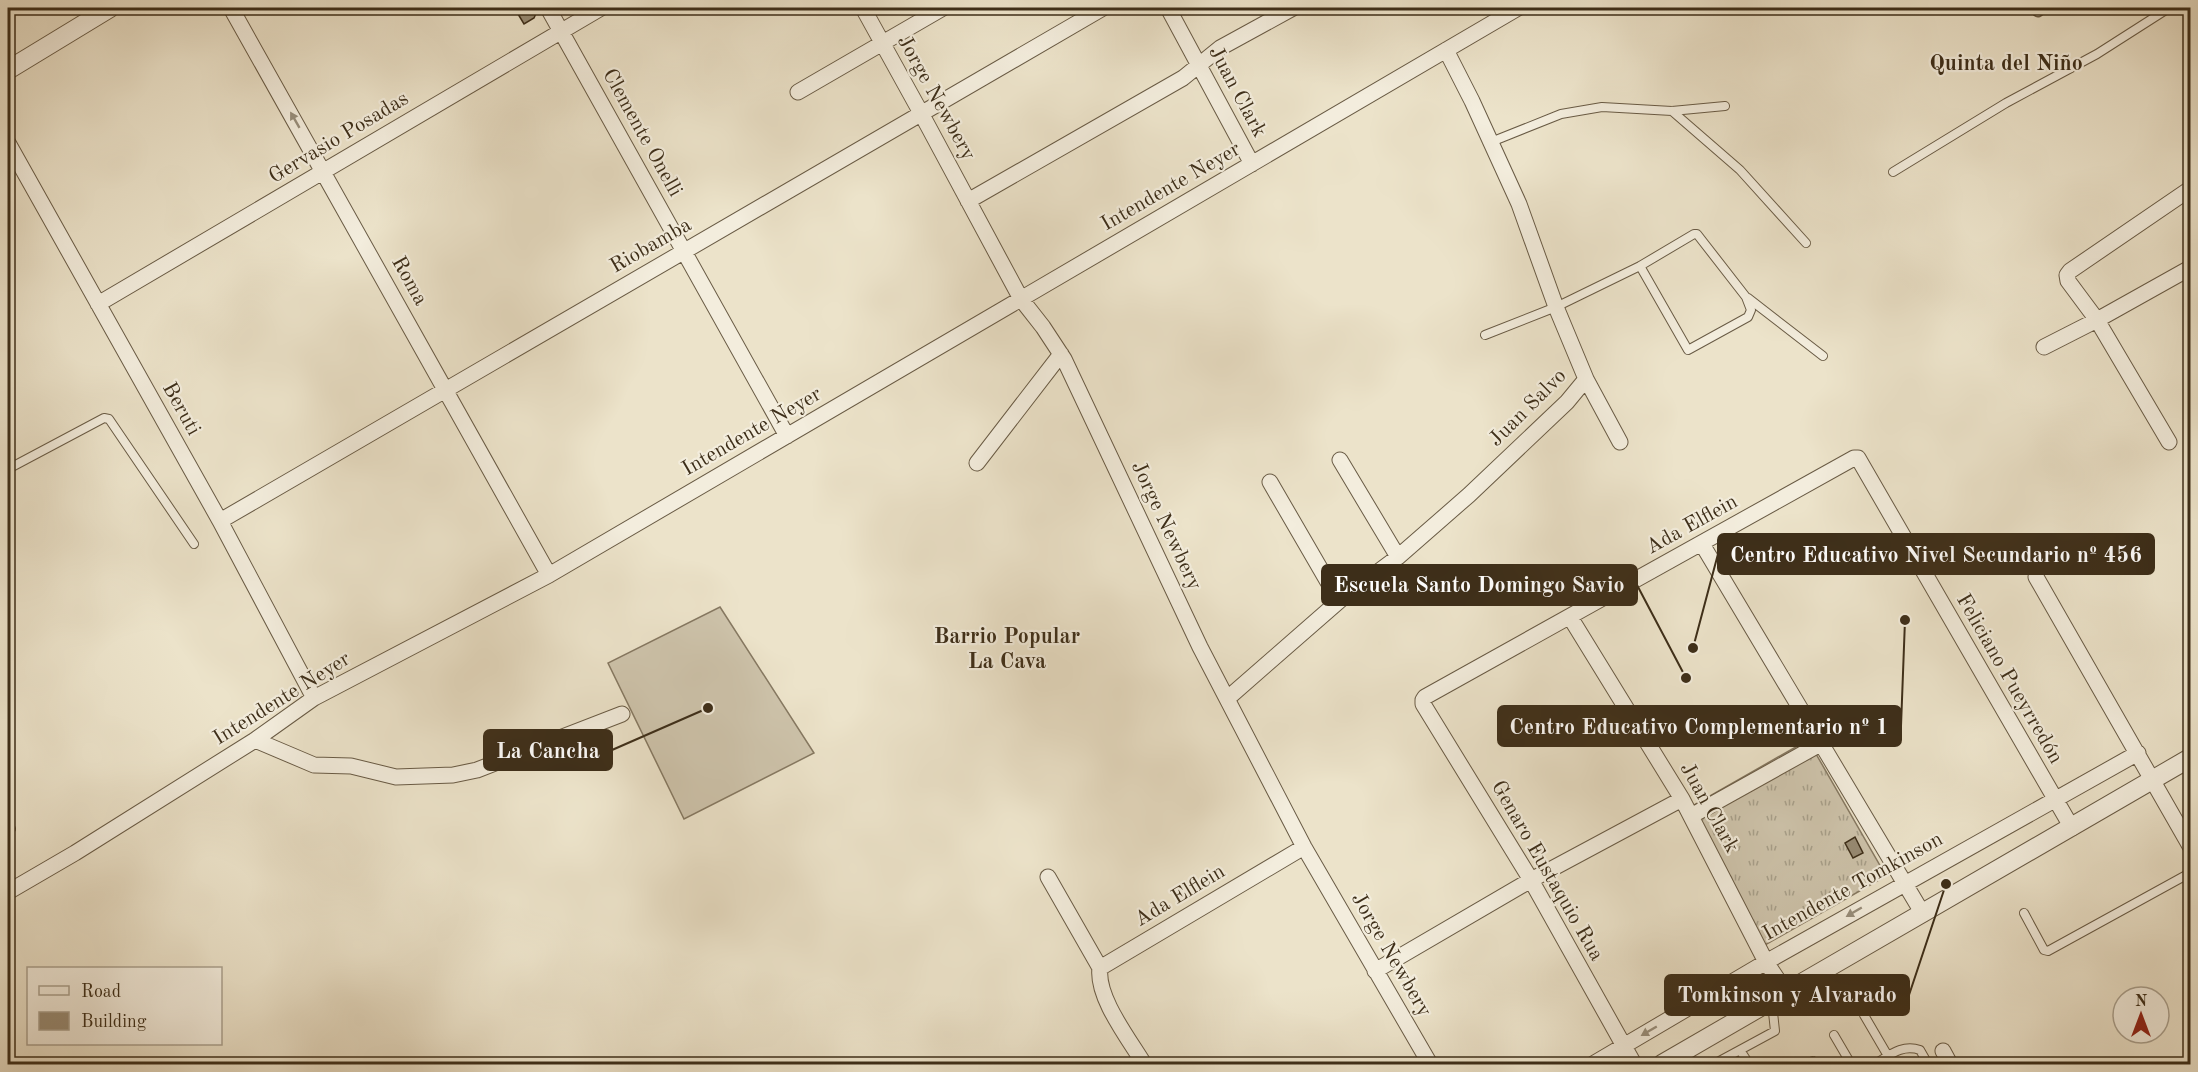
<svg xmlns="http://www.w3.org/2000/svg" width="2198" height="1072" font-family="'Old Standard TT',serif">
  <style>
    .grass { fill: url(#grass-tufts); stroke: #867962; stroke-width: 1.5 }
    .pitch { fill: #cec4ac; stroke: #867962; stroke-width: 1.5 }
    .building { fill: #988c75; stroke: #3d2e19; stroke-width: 1.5 }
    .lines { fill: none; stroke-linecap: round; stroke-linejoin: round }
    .service-casing { stroke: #695b45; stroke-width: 10 }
    .pedestrian-casing { stroke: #695b45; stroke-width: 13 }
    .minor-casing { stroke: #695b45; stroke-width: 17 }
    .tertiary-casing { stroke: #695b45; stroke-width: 20 }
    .service { stroke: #f3eddd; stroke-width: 8 }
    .pedestrian { stroke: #f3eddd; stroke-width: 10 }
    .minor { stroke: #f3eddd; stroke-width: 15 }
    .tertiary { stroke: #f3eddd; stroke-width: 18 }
    .oneway { fill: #988e7b }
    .labels { text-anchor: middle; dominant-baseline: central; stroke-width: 4.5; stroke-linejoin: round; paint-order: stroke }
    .street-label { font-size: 21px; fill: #3d2e19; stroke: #f3eddd }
    .neighbourhood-label { font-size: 22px; font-weight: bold; fill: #3d2e19; stroke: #f3eddd }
    .leader { fill: none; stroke: #3d2e19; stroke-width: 2 }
    .callout-dot { fill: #3d2e19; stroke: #f3eddd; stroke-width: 2 }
    .callout { fill: #3d2e19; stroke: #3d2e19; stroke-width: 2 }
    .callout-label { font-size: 22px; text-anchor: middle; font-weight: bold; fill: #fff }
  </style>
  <defs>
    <pattern id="grass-tufts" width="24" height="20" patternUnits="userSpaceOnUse" patternTransform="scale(1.5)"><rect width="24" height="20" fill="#cec4ac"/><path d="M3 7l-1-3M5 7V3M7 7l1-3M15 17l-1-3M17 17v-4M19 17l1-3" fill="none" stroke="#a8a08b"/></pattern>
  </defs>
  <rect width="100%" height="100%" fill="#ece3ca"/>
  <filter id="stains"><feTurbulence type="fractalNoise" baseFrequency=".00333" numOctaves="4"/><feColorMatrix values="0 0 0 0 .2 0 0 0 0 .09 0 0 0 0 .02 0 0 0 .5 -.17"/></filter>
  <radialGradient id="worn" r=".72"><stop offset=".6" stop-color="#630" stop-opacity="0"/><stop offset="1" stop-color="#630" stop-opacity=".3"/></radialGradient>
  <!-- grass -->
  <path class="grass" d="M1808,740L1886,876L1765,945L1687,809Z"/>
  <!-- pitch -->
  <path class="pitch" d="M720,607L814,753L684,819L608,663Z"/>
  <!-- building -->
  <path class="building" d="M531,8H535L537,11L534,18L524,24L518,14Z
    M1855,837L1863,853L1853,858L1845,843Z"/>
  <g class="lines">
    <defs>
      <path id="service" d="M1672,111L1740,170L1806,243
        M1491,142L1561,114L1602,107L1672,111L1725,106
        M1893,172L2006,103L2097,54L2169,8
        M1748,298L1823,356
        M1485,335L1556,307L1640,266L1694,234H1697L1746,297L1751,310L1748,317L1688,350L1640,266
        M8,469L104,418L109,419L194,544
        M8,822L11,829
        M2024,913L2044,950L2048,951L2190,873
        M1864,1015L1888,1056
        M1834,1035L1851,1064
        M1740,1050L1749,1064
        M1679,1056L1700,1064
        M1714,1064L1775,1031L1772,1003
        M1807,1064L1813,1061
        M1875,1064C1890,1055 1902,1044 1920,1050L1928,1064"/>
      <path id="pedestrian" d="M2037,8L2038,11"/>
      <path id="minor" d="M231,8L549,575
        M548,8L787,436
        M863,8L921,113L1021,299L1043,327L1064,359L1200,647L1304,847L1430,1064
        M1168,8L1252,164
        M798,92L943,8
        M8,143L220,521L314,698
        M968,201L1183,78L1220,48L1293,8
        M98,304L601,8
        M2044,347L2097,320L2190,268
        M1586,379L1620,442
        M2169,442L2097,320L2068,281L2067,275L2070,271L2190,189
        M1340,460L1398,557
        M977,463L1061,354
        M1270,482L1339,601
        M220,521L1103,8
        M1702,544L1923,914
        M2036,577L2190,846
        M1570,617L1682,799L1766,962L1786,992
        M1228,698L1339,601L1398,557L1469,495L1567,402L1586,379L1556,307L1519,204L1472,101L1446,50
        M255,740L314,765L351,766L396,777L453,775L477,770L622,714
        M1691,816L1822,743
        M1048,877L1100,968
        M8,892L75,853L255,740L314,698L549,575L1518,8
        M1375,971L1531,880L1682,799
        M1943,1051L1950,1064
        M1144,1064C1129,1039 1096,997 1100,968L1304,847
        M1593,1064L1766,962L2138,753
        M1634,1064L1531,880L1423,704V700L1425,697L1854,458H1858L2072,828"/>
      <path id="tertiary" d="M8,70L110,8
        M1662,1064L2190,758"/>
    </defs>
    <!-- service casing -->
    <use href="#service" class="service-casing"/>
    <!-- pedestrian casing -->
    <use href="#pedestrian" class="pedestrian-casing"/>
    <!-- minor casing -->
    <use href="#minor" class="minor-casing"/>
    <!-- tertiary casing -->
    <use href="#tertiary" class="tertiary-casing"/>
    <!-- service -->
    <use href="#service" class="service"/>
    <!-- pedestrian -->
    <use href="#pedestrian" class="pedestrian"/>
    <!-- minor -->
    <use href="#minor" class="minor"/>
    <!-- tertiary -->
    <use href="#tertiary" class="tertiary"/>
  </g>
  <!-- one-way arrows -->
  <defs><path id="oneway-solid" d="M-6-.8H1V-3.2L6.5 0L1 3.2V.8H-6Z" transform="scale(1.5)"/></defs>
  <g class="oneway">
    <use href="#oneway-solid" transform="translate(295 120) rotate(-120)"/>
    <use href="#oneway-solid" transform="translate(1854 912) rotate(150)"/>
    <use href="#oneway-solid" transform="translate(1649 1031) rotate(150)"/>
  </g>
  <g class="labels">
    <!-- street labels -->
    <g class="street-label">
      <text transform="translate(1237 92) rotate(62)">Juan Clark</text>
      <text transform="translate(936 98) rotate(61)">Jorge Newbery</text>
      <text transform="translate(642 133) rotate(61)">Clemente Onelli</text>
      <text transform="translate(339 138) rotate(-31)">Gervasio Posadas</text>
      <text transform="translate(1171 187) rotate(-30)">Intendente Neyer</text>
      <text transform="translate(651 246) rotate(-30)">Riobamba</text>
      <text transform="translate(409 281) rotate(61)">Roma</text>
      <text transform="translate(1528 408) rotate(-45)">Juan Salvo</text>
      <text transform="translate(181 409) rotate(61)">Beruti</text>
      <text transform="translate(752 432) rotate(-30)">Intendente Neyer</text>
      <text transform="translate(1692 525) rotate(-29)">Ada Elflein</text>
      <text transform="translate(1166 526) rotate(65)">Jorge Newbery</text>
      <text transform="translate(2009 679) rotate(60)">Feliciano Pueyrredón</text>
      <text transform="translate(282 699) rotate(-32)">Intendente Neyer</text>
      <text transform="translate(1709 808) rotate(61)">Juan Clark</text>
      <text transform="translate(1547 871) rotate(60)">Genaro Eustaquio Rua</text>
      <text transform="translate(1853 887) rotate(-29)">Intendente Tomkinson</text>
      <text transform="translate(1180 896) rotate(-31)">Ada Elflein</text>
      <text transform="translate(1391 955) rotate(60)">Jorge Newbery</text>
    </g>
    <!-- neighbourhood labels -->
    <g class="neighbourhood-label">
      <text x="2006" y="64">Quinta del Niño</text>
      <text x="1007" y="637">Barrio Popular<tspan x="1007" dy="25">La Cava</tspan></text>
    </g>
  </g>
  <!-- callouts -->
  <path class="leader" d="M1693 648L1718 554M1686 678L1637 585M1905 620L1901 726M708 708L612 750M1946 884L1909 995"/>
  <g class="callout-dot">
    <circle cx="1693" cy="648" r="6"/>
    <circle cx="1686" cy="678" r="6"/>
    <circle cx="1905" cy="620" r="6"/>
    <circle cx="708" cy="708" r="6"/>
    <circle cx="1946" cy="884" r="6"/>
  </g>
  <g class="callout">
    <rect x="1718" y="534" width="436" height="40" rx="6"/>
    <rect x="1322" y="565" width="315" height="40" rx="6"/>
    <rect x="1498" y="706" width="403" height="40" rx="6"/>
    <rect x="484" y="730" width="128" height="40" rx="6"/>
    <rect x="1665" y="975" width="244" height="40" rx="6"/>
  </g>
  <g class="callout-label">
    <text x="1936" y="562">Centro Educativo Nivel Secundario nº 456</text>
    <text x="1479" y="592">Escuela Santo Domingo Savio</text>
    <text x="1699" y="734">Centro Educativo Complementario nº 1</text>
    <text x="548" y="758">La Cancha</text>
    <text x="1787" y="1002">Tomkinson y Alvarado</text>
  </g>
  <!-- margin -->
  <rect width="2198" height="1072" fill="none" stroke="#ece3ca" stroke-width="30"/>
  <rect x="9" y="9" width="2180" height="1054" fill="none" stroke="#3d2e19" stroke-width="3"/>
  <rect x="15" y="15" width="2168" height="1042" fill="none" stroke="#3d2e19" stroke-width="1.5"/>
  <!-- legend -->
  <rect x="27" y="967" width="195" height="78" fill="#f3eddd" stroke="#aaa18f" stroke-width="1.5"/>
  <rect x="39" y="986" width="30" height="9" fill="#f3eddd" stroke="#aaa18f" stroke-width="1.5"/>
  <text x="81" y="997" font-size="18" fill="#3d2e19">Road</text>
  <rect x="39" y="1012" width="30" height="18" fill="#988c75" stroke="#aaa18f" stroke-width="1.5"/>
  <text x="81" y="1027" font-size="18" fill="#3d2e19">Building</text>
  <!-- north arrow -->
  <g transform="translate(2141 1015)"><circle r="28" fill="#f3eddd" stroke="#aaa18f" stroke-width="1.5"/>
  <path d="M0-4.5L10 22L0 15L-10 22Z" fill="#8f2418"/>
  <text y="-9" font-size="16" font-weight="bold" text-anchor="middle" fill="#3d2e19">N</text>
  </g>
  <rect width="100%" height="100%" filter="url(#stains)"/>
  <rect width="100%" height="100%" fill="url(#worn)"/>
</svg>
